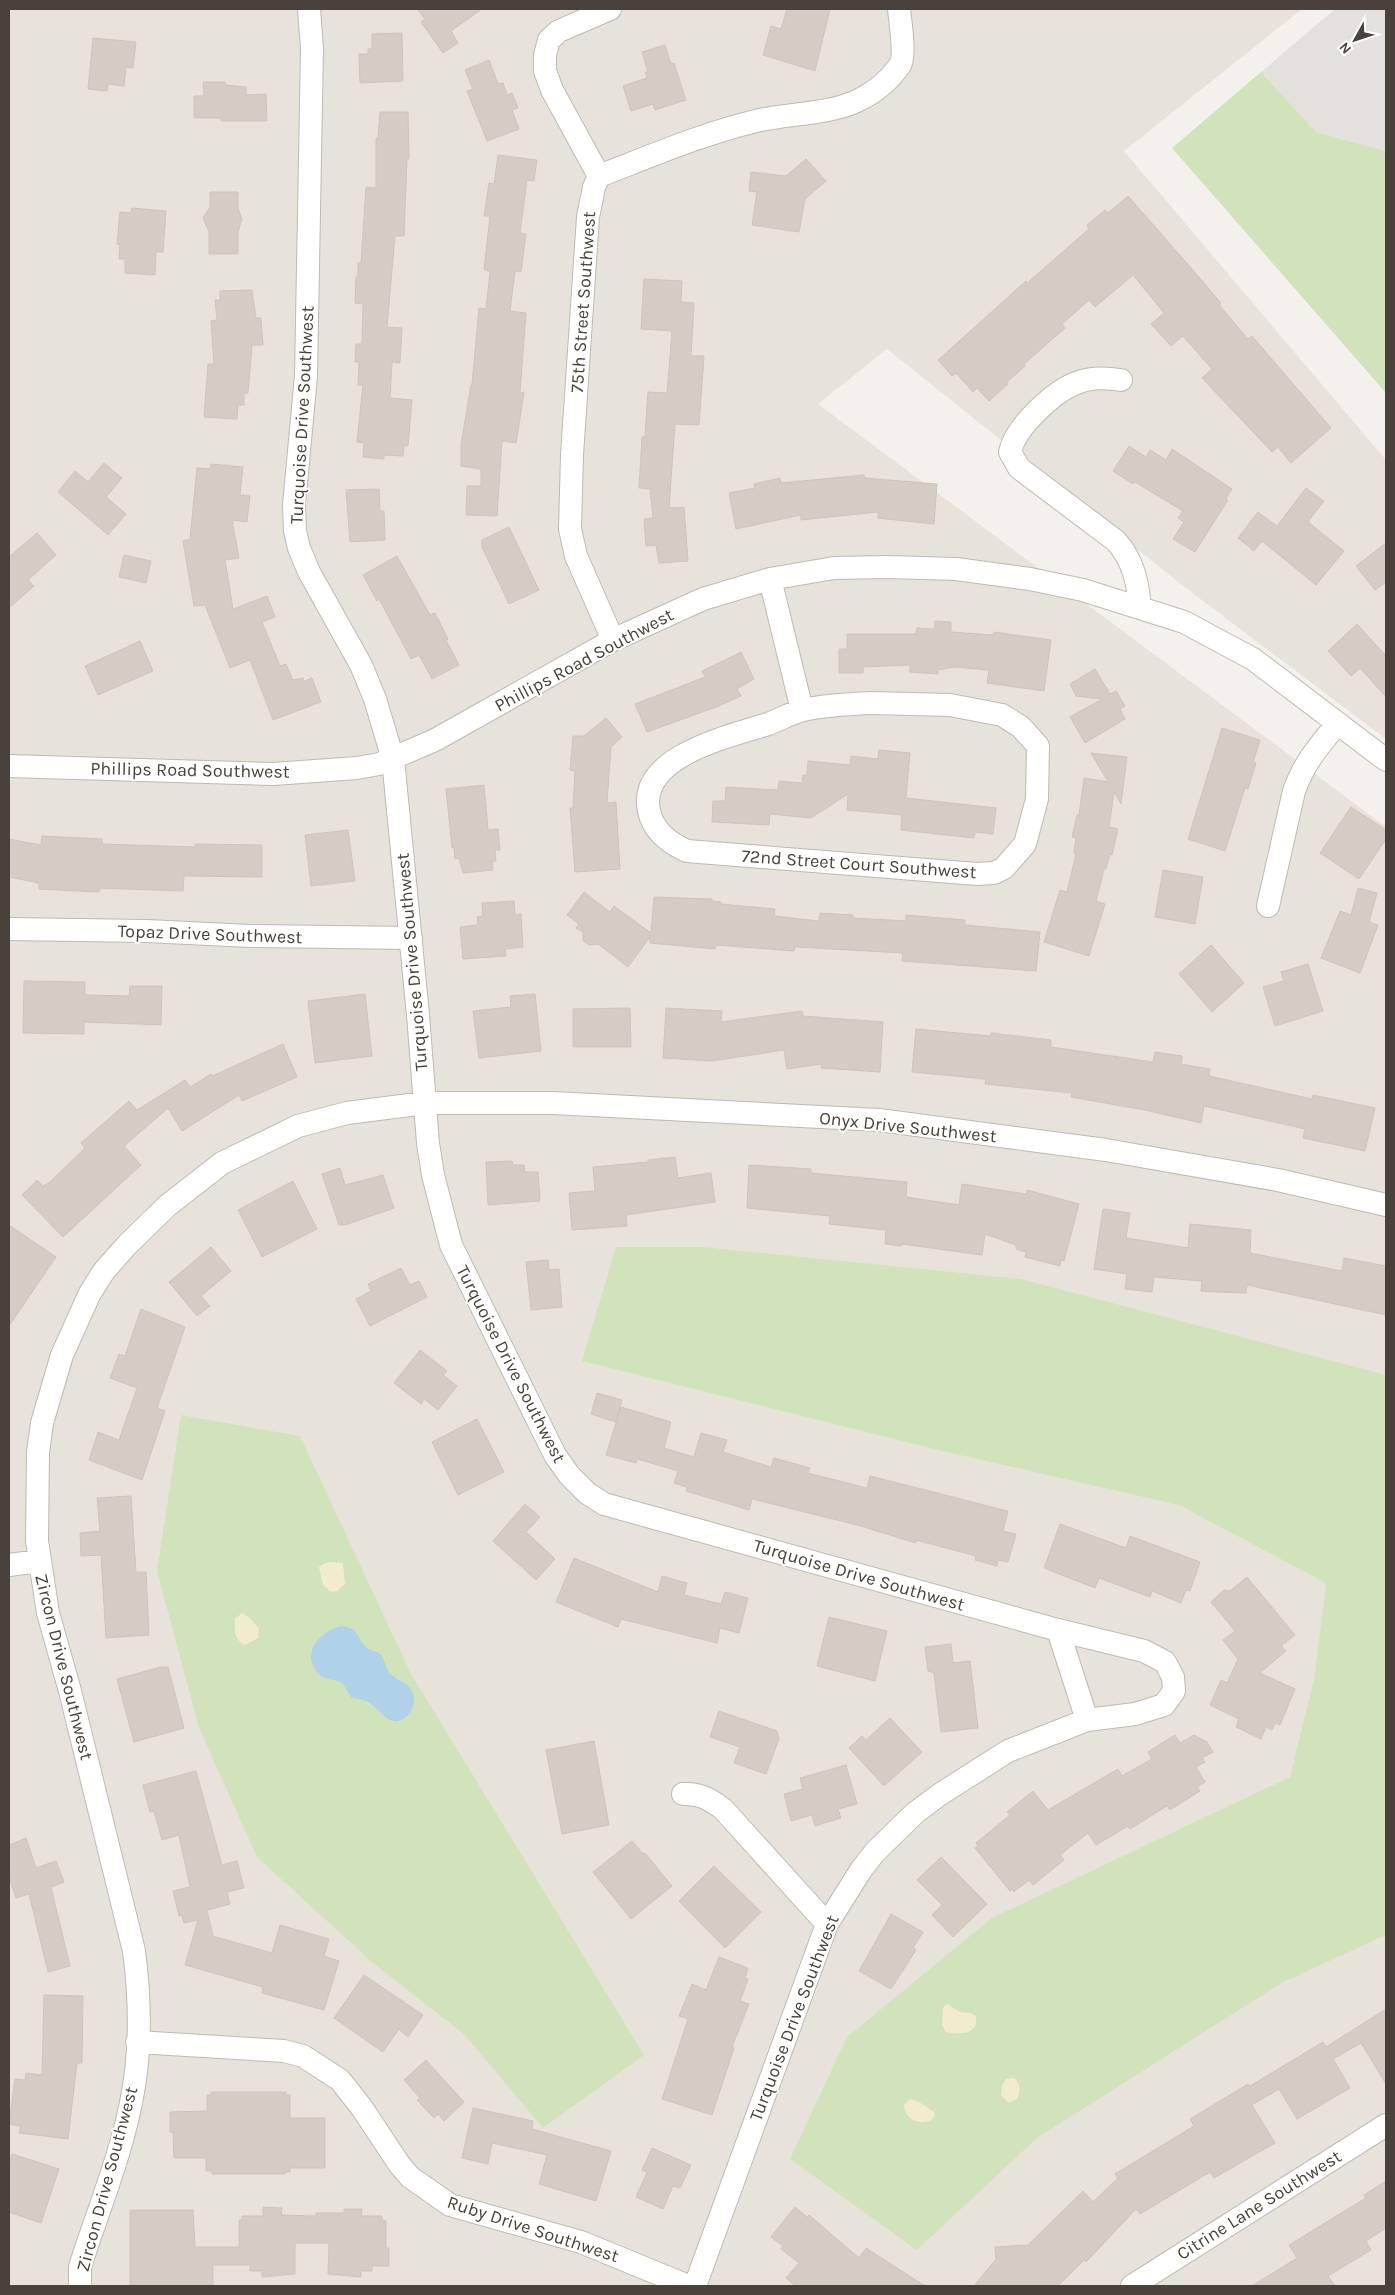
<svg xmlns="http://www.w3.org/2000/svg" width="1395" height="2295" font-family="Karla,sans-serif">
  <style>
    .residential { fill: #e7e3db }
    .industrial { fill: #e4e1dd }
    .green { fill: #d1e3ba }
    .sand { fill: #f3ebcd }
    .water { fill: #b0d2e8 }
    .building { fill: #d4cdc3; stroke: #cec5b7 }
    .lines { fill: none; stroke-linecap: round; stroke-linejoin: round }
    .minor-casing { stroke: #bfb9af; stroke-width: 24 }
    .minor { stroke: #fff; stroke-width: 22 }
    .labels { text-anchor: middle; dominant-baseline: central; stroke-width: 4; stroke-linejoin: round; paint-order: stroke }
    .street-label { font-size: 18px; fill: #48423a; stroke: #fff }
  </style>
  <rect width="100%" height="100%" fill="#f4f1ec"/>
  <!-- residential -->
  <path class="residential" d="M9,9H1302L1124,151L1386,460V739L1182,585L887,349L818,404L1386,827V2286H9Z"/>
  <!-- industrial -->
  <path class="industrial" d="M1335,9H1386V151L1316,132L1261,72Z"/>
  <!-- green -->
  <path class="green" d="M1261,72L1316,132L1386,151V393L1172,148Z
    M616,1247H702L1021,1279L1386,1375V1935L1283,1982L1037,2138L917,2250L790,2159L847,2037L992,1918L1290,1777L1314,1680L1326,1583L1179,1505L938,1450L582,1361Z
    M181,1415L300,1436L411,1674L644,2055L543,2128L464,2034L373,1963L257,1857L199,1728L157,1571Z"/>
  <!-- sand -->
  <path class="sand" d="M334,1562L343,1563L345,1584L337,1591L331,1592L323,1585L319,1567L325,1563Z
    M242,1613L251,1619L259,1629L258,1638L245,1645C234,1640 234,1630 235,1619Z
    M947,2004L960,2012L970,2013L976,2016C979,2035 959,2035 946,2032L942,2025L943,2008Z
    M1014,2078C1021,2084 1021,2091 1017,2099L1009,2103L1001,2095L1002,2086L1006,2079Z
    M910,2099C918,2100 928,2108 935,2113L934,2118C923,2127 905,2121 904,2105Z"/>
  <!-- water -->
  <path class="water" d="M341,1626C360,1628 356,1637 366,1647C370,1652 378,1650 382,1656C386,1663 386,1671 393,1676C400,1682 409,1683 413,1693C416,1701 413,1712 406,1717C390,1729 382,1712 371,1704C367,1700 359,1699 353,1698C347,1695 347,1688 342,1683C335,1679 326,1680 320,1675C299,1655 319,1631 341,1626Z"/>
  <!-- building -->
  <path class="building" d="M417,9H482L451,31L458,43L443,53L421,22L425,19Z
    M787,9H830L815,71L763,55L771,26L781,29Z
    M402,33L403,81L360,83L359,54H368V49H372V34Z
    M93,38L136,42L133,68L126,67L124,86L108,84L107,91L88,89Z
    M665,45L671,64L674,63L686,100L655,110L653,104L631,111L623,86L647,78L645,72H648L642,52Z
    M489,60L498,84L503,83L507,95L512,93L518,108L512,110L519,129L487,141L467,91L473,89L465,70Z
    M203,82H225V85L246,87V95L266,94L267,121H221V118H194V96H204Z
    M380,112H408L409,159H407L404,236H395L387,327L402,328L400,363L392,362L390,398L412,400L408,446L404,445L403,456L384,455V459L363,457L364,443L357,442L363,385H358L359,362H355L356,344H362L363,304L355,303L356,277H358V263H361L366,187L376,188V138H378Z
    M498,155L537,160L534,181L527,180L520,233L526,234L521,272L515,271L510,311L526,313L520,392L524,393L516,443L502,441L497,516L466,515L467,486H481V469L461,466V445L471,385H472L479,308L486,309L490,272L484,269L490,216H484L489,183L494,184Z
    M806,159L826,181L805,199L799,232L752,225L757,192L749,191L751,172L786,176Z
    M210,192H238V209L242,219L238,232V254H209V232L203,218L210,207Z
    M1128,196L1192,269L1221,303L1219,305L1248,339L1252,336L1331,428L1291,463L1278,447L1272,452L1202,378L1212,369L1183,336L1171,346L1151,324L1164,313L1133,275L1095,307L1089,300L1062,324L1065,328L1024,364L1025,366L1007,382L1008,384L989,401L977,388L973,392L956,373L952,376L938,360L1026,281L1027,283L1089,229L1087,225L1105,210L1108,213Z
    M132,208L166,211L163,252H156L155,275L125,273V259H119L120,245L117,244L120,212L131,213Z
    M644,279L682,281L681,302L694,303L691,356H704L699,425L675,424L669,508L684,507L688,561L659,563L656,545L646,546L644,519L653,518L650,489L639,488L642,437H645L648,392L667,393L672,331L641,329Z
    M252,290L256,318H261L263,345H252L248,393H244V405H238L237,419L204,417L208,364H214L211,321L217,320L215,300H220V291Z
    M1129,446L1146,457L1150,450L1166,460L1172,449L1232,489L1226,498L1228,500L1195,552L1173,539L1184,522L1178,518L1183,511L1135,482L1133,484L1113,471Z
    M104,463L122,478L106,497L126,514L108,535L58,492L75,471L88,482Z
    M211,464L243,467L240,495L250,496L247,522L232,520L239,558L225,560L233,609L267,596L275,617L262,622L280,666L286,664L293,680L303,678L304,681L312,678L321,702L273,720L250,660L230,668L205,605L194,606L183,541L190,539L197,468L210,469Z
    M864,475L865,478L937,484L934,524L878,518V512L801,520V515L736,529L729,493L755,488L754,484L780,478L781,483Z
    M1306,488L1324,501L1308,522L1344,551L1316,585L1262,541L1254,551L1238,538L1258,512L1277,526Z
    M379,489L380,511H384L385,540L350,542L346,490Z
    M509,527L539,590L509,604L482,547V540Z
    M37,533L56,555L28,580L34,586L9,608V557Z
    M1386,543V582L1375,590L1356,566Z
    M124,555L151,561L146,583L119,577Z
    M397,556L430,615L435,613L448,639L446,640L459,665L432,679L419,655L411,659L379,599L377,601L363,575Z
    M935,621L951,622V632L994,635V632L1051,640L1044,691L987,683L989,670L954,667L938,670V674L910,672V665L863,667V673H839V649H847V634H916L917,628L935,629Z
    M1357,624L1386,656V697L1360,668L1351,676L1328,651Z
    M140,641L153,671L98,695L85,666Z
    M741,652L754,679L737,689L741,696L719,706L647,732L635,704L705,677L702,671Z
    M1095,669L1110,694L1116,691L1125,706L1120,709L1125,719L1085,743L1070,717L1102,699L1076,696L1070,684Z
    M606,718L622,737L611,747L607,803L616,802L620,869L575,872L570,808H573L575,771L570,770L573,736H584Z
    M1222,728L1260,740L1253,762L1256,763L1248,789L1245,788L1225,851L1188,839Z
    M879,750L910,753L906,798L996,808L993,834L975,832L974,838L901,830L902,815L847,810L848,794L811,818L770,814L769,825L712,822L713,801H725L726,787L778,790L779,781L802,783L803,775H807L808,761L850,765L851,756L878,759Z
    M1091,753L1127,757L1121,804L1114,792L1109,827L1118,829L1112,855L1110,854L1106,869H1104L1096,901L1105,904L1089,956L1044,942L1060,890L1067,892L1076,854L1074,853L1076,838L1072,837L1077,815H1079L1084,778L1108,782Z
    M484,785L488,830L498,829L500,850H495L496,861H492L493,870L463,873L459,858L455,859L454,847L452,848L446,789Z
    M1351,807L1386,830V839L1359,879L1320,853Z
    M348,830L355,881L311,886L305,835Z
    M42,836L102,839V844L195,847V844L262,845V877L184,876L183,891L100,888L99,892L39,889V883L9,877V839L41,845Z
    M1163,870L1203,877L1195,924L1155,917Z
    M1358,888L1377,893L1369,922L1378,925L1360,973L1321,958L1340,911L1351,915Z
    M584,892L610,912L614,906L651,933L654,897L712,899V901L721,902V904L775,909L774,916L819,921L820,913L853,915V918L906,921V915L965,920V925L1040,932L1036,971L902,961L903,953L795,947L794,951L716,945L715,949L650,943V937L628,967L598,944L589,945L583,941V932L576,928L579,924L567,915Z
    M514,901L515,915L521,914L523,947L505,949L506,956L463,959L460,927L478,925L477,917L483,916L482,903Z
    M1211,945L1244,983L1212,1012L1179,974Z
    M1308,964L1323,1011L1275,1026L1263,987L1284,981L1281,972Z
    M24,981L85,982V995L129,996L130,986H162L161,1025L84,1022V1034L23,1033Z
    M365,994L372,1056L315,1063L308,1001Z
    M535,994L541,1051L479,1058L473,1011L511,1007L510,996Z
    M630,1008L631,1047H573V1009Z
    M666,1008L722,1011L721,1022L802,1011L803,1016L883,1022L880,1072L821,1068L822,1064L787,1069L784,1050L712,1061L663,1058Z
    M916,1029L991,1036V1033L1051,1040V1047L1153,1062L1155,1052L1182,1056L1181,1064L1210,1069L1209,1076L1312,1099L1313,1095L1375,1108L1365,1151L1303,1138L1305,1129L1204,1106L1201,1123L1145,1110L1071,1097L1072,1093L985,1084L986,1079L912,1072Z
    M283,1044L297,1077L242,1101L239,1095L182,1131L168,1108L124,1146L141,1165L63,1237L22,1195L37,1180L43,1186L50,1182L85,1148L81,1143L129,1101L137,1110L185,1080L190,1087L211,1074L212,1076Z
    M675,1157L678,1178L711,1173L715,1202L626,1215L627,1226L572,1230L569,1193L595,1191L593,1167L648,1162V1160Z
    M512,1161L513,1165H524L525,1172H538L540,1201L488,1205L486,1162Z
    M749,1165L811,1169V1173L907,1182L906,1197L959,1205L962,1184L1026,1194L1027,1190L1079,1204L1064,1261L1061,1260L1060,1266L1025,1257L1026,1252L1016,1249V1245L985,1234L982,1255L902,1244L901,1246L885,1244L886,1230L829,1224L830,1216L747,1208Z
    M340,1168L345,1185L383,1175L394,1208L345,1225H339L322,1174Z
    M293,1181L317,1229L262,1257L238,1210Z
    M1103,1209L1130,1213L1126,1238L1188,1248L1190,1224L1251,1230L1250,1253L1342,1271L1344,1258L1386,1266V1315L1247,1285L1246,1293L1217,1292L1201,1291L1202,1281L1154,1277L1152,1292L1125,1289L1127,1274L1094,1269Z
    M9,1225L56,1257L9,1326Z
    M211,1247L231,1271L201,1296L210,1306L197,1316L169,1282Z
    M548,1260L549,1270L559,1269L562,1307L531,1310L526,1262Z
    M401,1268L410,1285L419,1281L427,1297L370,1326L356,1299L371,1291L368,1284Z
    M141,1309L185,1327L157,1408L165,1411L142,1480L89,1460L98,1432L119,1440L137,1388L110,1378L119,1354L125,1356Z
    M420,1350L447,1371L443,1375L457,1386L438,1410L424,1399L421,1404L394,1383Z
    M597,1393L622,1400L616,1422L591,1414Z
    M621,1407L671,1422L664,1448L694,1457L701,1433L727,1440L723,1452L771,1467L774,1458L810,1468L808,1473L867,1488L870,1476L1008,1511L1003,1531L1016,1534L1008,1562L998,1560L997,1566L975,1560L976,1556L916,1540V1543L857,1525L752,1499L749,1510L686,1491L687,1487L674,1483L678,1471L637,1459L636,1463L606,1455Z
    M477,1419L504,1472L458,1495L432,1442Z
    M131,1496L136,1572H146L149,1635L106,1638L101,1555L81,1556L80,1533L100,1531L97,1498Z
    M525,1504L540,1517L526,1532L555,1559L536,1580L493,1541Z
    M1060,1524L1126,1548L1130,1536L1200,1562L1190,1591L1186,1590L1181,1603L1152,1591L1150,1597L1099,1578L1095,1588L1044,1568Z
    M574,1558L658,1592L662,1576L687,1583L684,1595L721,1604L725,1592L748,1598L739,1633L720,1628L717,1643L621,1619L618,1627L556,1602Z
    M1247,1577L1295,1635L1281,1646L1286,1651L1260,1673L1295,1689L1280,1725L1275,1723L1272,1730L1266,1727L1261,1739L1236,1727L1239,1719L1210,1705L1221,1680L1227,1683L1238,1659L1223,1640L1235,1631L1211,1602L1224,1590L1230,1591Z
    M829,1617L887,1631L875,1681L817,1666Z
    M951,1644L953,1663L970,1661L978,1728L941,1732L934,1673L928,1671L925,1647Z
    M161,1667H168L184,1728L134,1742L117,1679Z
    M719,1711L777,1731L779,1739L766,1774L734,1763L740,1747L710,1737Z
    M890,1718L922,1752L884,1786L849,1748L862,1736L866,1740Z
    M1175,1735L1180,1743L1194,1735L1207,1742L1213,1752L1202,1758L1205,1762L1196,1767L1205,1782L1197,1787L1200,1791L1170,1810L1167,1806L1130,1829L1128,1826L1096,1845L1088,1833L1060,1855L1064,1860L1033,1885L1029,1880L1014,1892L1013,1889L1010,1891L975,1848L978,1846L976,1843L1010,1815L1007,1812L1033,1791L1048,1810L1118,1769L1122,1776L1152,1759L1148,1752Z
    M594,1741L609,1825L562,1834L546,1750Z
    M846,1765L857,1804L838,1809L841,1818L815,1826L812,1815L791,1821L784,1794L803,1789L800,1778Z
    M196,1771L222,1865L237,1861L244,1888L227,1892L230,1904L207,1910L213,1936L272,1953L280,1925L329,1939L324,1956L339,1961L324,2010L262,1993L263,1987L185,1965L198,1920L184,1923L182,1915L179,1916L173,1891L190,1887L179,1835L162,1840L154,1811L150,1812L143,1785Z
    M26,1838L36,1868L56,1861L64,1882L51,1887L70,1966L48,1972L29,1894L16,1898L9,1877V1845Z
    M632,1841L643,1854L645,1853L672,1886L631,1919L593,1872Z
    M941,1857L987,1904L953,1937L932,1915L942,1905L917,1880Z
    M714,1866L761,1912L725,1948L679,1901Z
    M891,1914L923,1932L913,1948L916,1950L891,1989L859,1971Z
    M719,1957L748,1968L745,1978L748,1979L740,2001L749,2004L732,2047L734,2048L712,2115L662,2099L688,2019L679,2016L692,1984L706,1990Z
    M364,1975L423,2015L408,2037L399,2029L383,2052L334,2018Z
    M44,1995L83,1996L82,2063H77L68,2139L19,2133L21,2126L9,2124L15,2079L25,2080L26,2073L42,2075Z
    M1386,2009V2084L1361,2043L1333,2059L1350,2088L1297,2119L1279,2089L1252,2105L1275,2143L1214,2178L1210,2172L1140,2214L1136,2209L1086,2262L1084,2260L1058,2286H974L996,2259L995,2247L1028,2245L1083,2191L1093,2202L1118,2178L1115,2174L1194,2126L1190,2119L1248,2084L1250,2086L1323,2042L1326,2047Z
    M426,2060L464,2102L444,2121L438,2114L434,2118L417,2100L420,2098L404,2080Z
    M211,2092H286V2095H290V2118H325V2168H290V2172H285V2174H212V2171H206V2158H174L173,2132H170V2112L207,2111V2095H211Z
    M473,2108L533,2121L532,2129L611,2151L596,2201L539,2184L547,2155L492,2143L488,2164L462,2158Z
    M652,2148L691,2165L680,2188L673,2186L663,2209L636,2197L647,2172L642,2170Z
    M12,2154L59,2169L41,2223L9,2212V2164Z
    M1386,2181V2228L1366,2241L1371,2250L1328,2276L1335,2286H1252L1297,2258L1289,2245L1366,2198L1364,2195Z
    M263,2207L282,2208L281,2215L316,2216V2213H344V2209H362L361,2216H382V2220L386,2221V2248H389V2266H372V2271H361V2277L328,2274L329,2243H295V2274L262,2277V2271H250V2265H213V2286H130V2210H193L195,2247H239V2220H242V2216H263Z
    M795,2207L807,2217L809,2215L859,2258L866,2248L925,2286H796L786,2278L799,2263L781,2249L783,2246L771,2237Z"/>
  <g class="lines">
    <defs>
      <path id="minor" d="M309,9L312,48L306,376L294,505L295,531L299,548L309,572L361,665L375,699L393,759L418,1015L428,1143L433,1175L451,1245L555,1455L569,1475L587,1493L604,1504L1058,1630L1144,1651L1165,1662L1173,1677L1174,1691L1164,1705L1135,1714L1087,1720L1008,1751L939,1795L915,1813L875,1852L861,1870L827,1924L695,2286
        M610,9L559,31L549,40L545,55V71L552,90L599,176L594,187L588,217L572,455L570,529L576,556L613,640
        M599,176C651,156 702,134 756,121C789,113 826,115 857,101C874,93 889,81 900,65C906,55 900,21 899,9
        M1121,380C1108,378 1092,377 1079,382C1055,390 1015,427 1010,452L1019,468L1116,541C1133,560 1138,582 1140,608
        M770,579L802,710
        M872,703L950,705L1002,715L1021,727L1038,746L1037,799L1025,844L1004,868L994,873L977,874L687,851C669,843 653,830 649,811C637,756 731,736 768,724C779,720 791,713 803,710C825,705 849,704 872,703Z
        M9,766L273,774L357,768L379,764L435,740L613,640L703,599L770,579L834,568L888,567L956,569L1030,579L1083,590L1184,622L1253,659L1386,760
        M1268,906L1294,791C1304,763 1318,747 1337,724
        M9,929L147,931L250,936L411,938
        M9,1565L39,1561
        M1058,1630L1087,1720
        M683,1794C699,1793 710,1799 723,1809L827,1924
        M137,2042L284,2051L303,2056L340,2080L362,2108L399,2164L410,2177L450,2205L581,2242L688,2286
        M80,2286V2267C98,2210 123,2151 133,2092C141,2047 140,1997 134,1951L70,1691L48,1613L37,1541L38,1452L42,1423L62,1355L90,1293L104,1271L127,1245L167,1206L222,1163L298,1126L347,1113L425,1103H553L879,1120L1106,1150L1278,1180L1386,1205
        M1132,2286L1386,2125"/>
    </defs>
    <!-- minor casing -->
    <use href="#minor" class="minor-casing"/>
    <!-- minor -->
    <use href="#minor" class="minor"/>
  </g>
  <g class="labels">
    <!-- street labels -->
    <g class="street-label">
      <text transform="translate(583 302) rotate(-86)">75th Street Southwest</text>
      <text transform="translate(302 415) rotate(-87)">Turquoise Drive Southwest</text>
      <text transform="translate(584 660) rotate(-28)">Phillips Road Southwest</text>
      <text transform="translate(190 770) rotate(1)">Phillips Road Southwest</text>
      <text transform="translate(859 864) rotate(4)">72nd Street Court Southwest</text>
      <text transform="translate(210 934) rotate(2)">Topaz Drive Southwest</text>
      <text transform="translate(412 962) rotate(-95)">Turquoise Drive Southwest</text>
      <text transform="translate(908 1127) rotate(6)">Onyx Drive Southwest</text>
      <text transform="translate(511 1364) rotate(63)">Turquoise Drive Southwest</text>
      <text transform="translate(859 1575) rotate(16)">Turquoise Drive Southwest</text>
      <text transform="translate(64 1667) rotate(76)">Zircon Drive Southwest</text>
      <text transform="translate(794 2018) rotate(-69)">Turquoise Drive Southwest</text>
      <text transform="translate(107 2179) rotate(-75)">Zircon Drive Southwest</text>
      <text transform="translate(1259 2205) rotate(-32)">Citrine Lane Southwest</text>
      <text transform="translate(533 2229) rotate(18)">Ruby Drive Southwest</text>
    </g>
  </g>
  <!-- border -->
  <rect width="1395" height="2295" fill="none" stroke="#48423a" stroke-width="20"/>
  <!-- north arrow -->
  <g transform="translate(1355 40) rotate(230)" stroke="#ffffff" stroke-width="4" paint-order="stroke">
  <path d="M0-4L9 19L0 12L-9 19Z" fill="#48423a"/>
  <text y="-8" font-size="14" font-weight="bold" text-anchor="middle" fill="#48423a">N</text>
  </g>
</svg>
